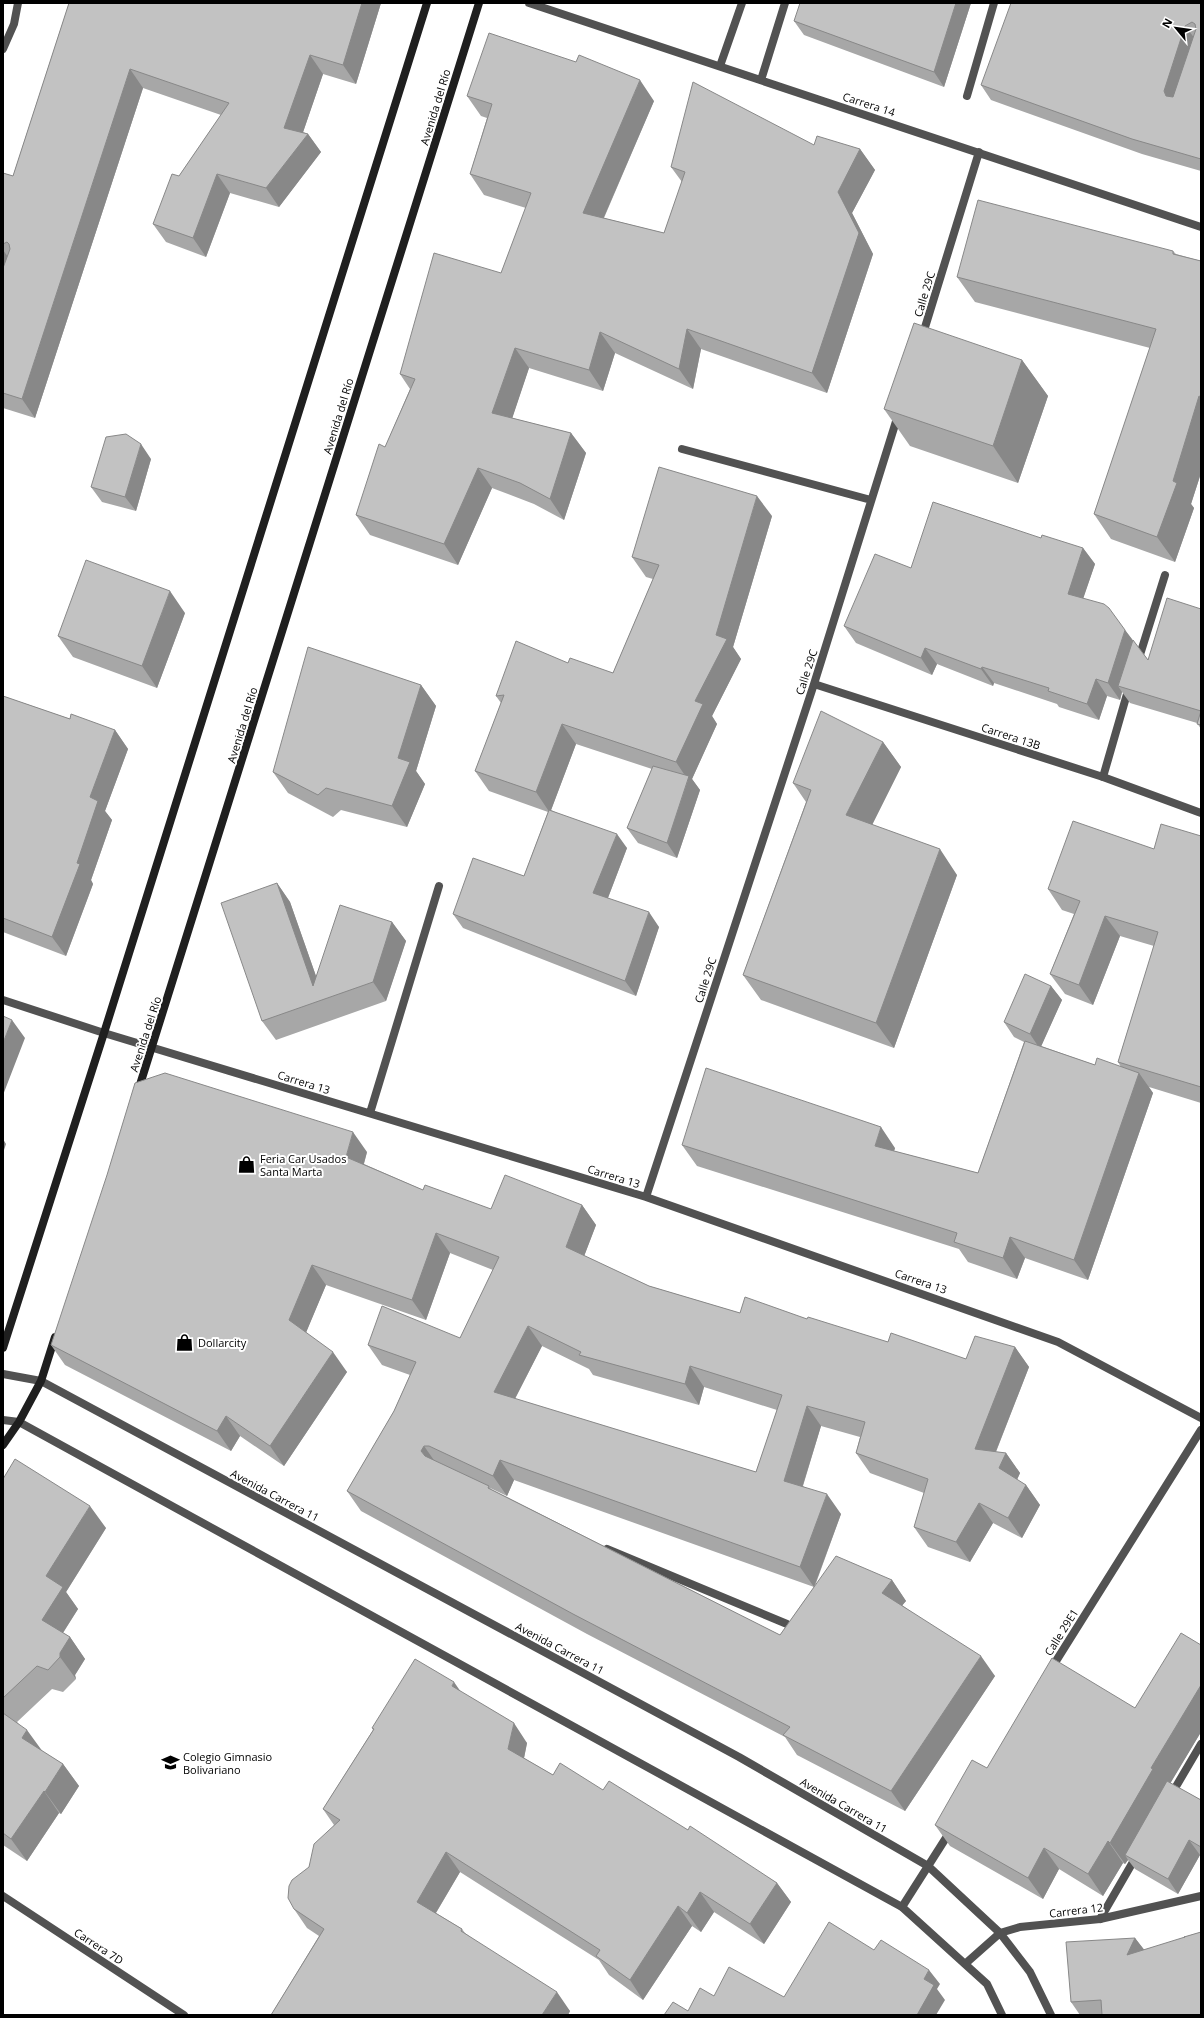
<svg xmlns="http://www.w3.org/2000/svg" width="1204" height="2018" font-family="'Open Sans',sans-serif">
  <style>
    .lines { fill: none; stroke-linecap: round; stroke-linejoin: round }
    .service { stroke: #525252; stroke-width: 8 }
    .pedestrian { stroke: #525252; stroke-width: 8 }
    .minor { stroke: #525252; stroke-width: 8 }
    .tertiary { stroke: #525252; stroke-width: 8 }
    .secondary { stroke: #1f1f1f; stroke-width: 8 }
    .wall { fill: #a7a7a7; fill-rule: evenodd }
    .shaded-wall { fill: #888 }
    .building { fill: #c2c2c2; stroke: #888; fill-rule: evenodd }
    .labels { text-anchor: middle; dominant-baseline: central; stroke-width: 4; stroke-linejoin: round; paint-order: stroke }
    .street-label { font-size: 11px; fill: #000; stroke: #fff }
    .poi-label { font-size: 11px; fill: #000; stroke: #fff; text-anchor: start }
  </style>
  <rect width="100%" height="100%" fill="#fff"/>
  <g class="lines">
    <!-- service -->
    <path class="service" d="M720,66L742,3
      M1138,661L1165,575
      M1103,777L1129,687
      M607,1549L787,1624"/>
    <!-- pedestrian -->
    <path class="pedestrian" d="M3,49L14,24L18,3"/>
    <!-- minor -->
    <path class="minor" d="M529,3L1201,227
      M761,80L785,3
      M967,96L994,3
      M922,337L979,152
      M682,449L871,500
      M814,684L1103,777L1201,813
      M3,1000L104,1033L646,1197L1058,1342L1201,1418
      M370,1113L439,886
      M646,1197L814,684L898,415
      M1051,1669L1201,1430
      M1171,1795L1201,1744
      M3,1896L184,2015
      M902,1907L951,1830
      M1100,1919L1137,1855"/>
    <!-- tertiary -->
    <path class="tertiary" d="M3,1374L41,1381L739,1757L928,1866L1000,1933L1030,1972L1051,2015
      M3,1420L19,1422L902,1907L987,1984L1002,2015
      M965,1964L1000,1933L1020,1927L1100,1919L1201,1896"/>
    <!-- secondary -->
    <path class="secondary" d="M138,1091L479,3
      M3,1348L104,1033L427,3
      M3,1445L19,1422L41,1381L55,1337"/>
  </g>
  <!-- wall -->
  <path class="wall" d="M69,3H381L356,84L323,74L303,132L308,134L321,152L279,207L230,193L206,257L166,242L153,224L179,176L221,115L143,88L35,418L3,408V173L13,176Z
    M971,3L944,87L804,35L794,21Z
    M1201,3V171L1142,154L991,100L981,85Z
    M467,96L654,101L604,218L664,233L682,182L671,167L814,145L860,149L875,170L852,213L873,254L827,393L701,349L693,389L615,353L603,391L529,368L512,418L571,433L586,453L564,520L534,504L492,488L458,565L370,535L356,515L410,389L400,374L501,273L526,208L484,195L470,174L487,118L481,116Z
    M1173,251L1176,254L1201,261V473L1191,504L1194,508L1175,562L1111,539L1094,514L1150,348L975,302L957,277Z
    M1022,360L1048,396L1018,483L910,446L884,409Z
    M151,459L136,511L102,502L91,487Z
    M772,516L733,647L741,659L712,716L717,724L692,779L700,790L677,858L638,843L627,828L652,769L576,744L551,810L627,848L608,898L659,927L636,996L463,928L453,914L524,876L548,812L489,791L475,771L501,703L496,696L568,663L613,673L653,579L646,577L632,557Z
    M1083,548L1095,564L1083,598L1125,630L1148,660L1201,609V729L1197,723L1130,703L1122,692L1120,700L1107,696L1099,720L1059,707L1057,704L994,683L993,686L937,664L932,675L856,643L844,626L911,568Z
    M185,613L157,688L73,657L58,636Z
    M421,685L436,706L416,771L425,784L407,827L341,810L333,817L288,793L273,772Z
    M3,696L70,719L115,730L128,749L105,811L112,820L91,880L93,884L66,956L3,932Z
    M883,742L901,767L872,825L957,875L894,1048L761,1000L743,975L806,802L793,783Z
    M1201,836V1103L1149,1087L1153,1093L1088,1280L1025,1258L1017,1279L968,1262L959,1249L697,1166L682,1145L895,1148L894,1151L978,1173L1024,1042L1014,1037L1004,1022L1051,986L1062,1000L1041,1046L1095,1065L1121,1067L1118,1062L1154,946L1120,936L1093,1005L1065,994L1050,974L1074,914L1062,910L1048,889L1154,849Z
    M277,883L290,902L316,976L392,922L406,941L386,1001L276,1040L262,1021Z
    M367,1152L364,1164L423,1190L491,1209L582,1205L596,1225L584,1256L649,1286L740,1313L807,1319L888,1342L966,1359L1015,1347L1029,1367L996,1452L1006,1453L1020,1473L1017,1480L1026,1485L1040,1505L1022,1538L993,1523L970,1562L928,1547L914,1527L924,1493L870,1473L856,1453L860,1437L821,1426L803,1486L841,1514L815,1586L892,1580L906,1601L902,1605L995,1676L905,1811L797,1755L785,1737L587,1634L361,1511L347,1491L394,1411L410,1375L382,1365L368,1345L460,1338L493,1270L450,1253L426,1320L326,1285L306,1332L347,1372L284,1466L240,1436L231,1451L65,1365L51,1345ZM542,1346L589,1369L593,1375L699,1405L704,1387L777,1410L756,1472L515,1399ZM514,1480L814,1587L780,1635L491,1489L490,1488L507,1496Z
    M3,1479L106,1528L66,1592L78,1609L63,1633L70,1637L85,1659L75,1675L76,1679L63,1692L52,1689L17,1722L42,1751L63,1764L79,1786L61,1814L59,1813L27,1861L3,1845Z
    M1201,1645V1732L1170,1783L1201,1800V1856L1200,1855L1178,1894L1135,1869L1128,1860L1125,1864L1123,1863L1103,1896L1059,1869L1043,1899L950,1846L935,1825L987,1768L1135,1708Z
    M460,1691L527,1743L524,1758L553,1775L603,1790L688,1830L777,1883L791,1902L764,1944L714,1912L701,1932L692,1926L643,2000L609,1975L599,1960L460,1872L436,1913L462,1929L465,1933L570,2011L568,2015H271L319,1936L307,1928L294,1909L309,1867L334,1825L323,1809L373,1730L372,1728Z
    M1201,1932V2015H1080L1071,2002L1135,1938L1144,1950L1185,1938L1184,1937Z"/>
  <!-- shaded-wall -->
  <path class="shaded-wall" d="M362,3H381L356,84L343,65Z
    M956,3H971L944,87L934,72Z
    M1185,26L1196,40L1175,105L1166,96L1164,91Z
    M310,55L323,74L298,147L284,128Z
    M130,69L143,88L35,418L22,399Z
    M640,80L654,101L597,233L583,213Z
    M308,134L321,152L279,207L266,188Z
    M860,149L875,170L852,213L873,254L827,393L812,373L838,192Z
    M217,174L230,193L206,257L193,238Z
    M3,250L13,264L3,290Z
    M687,329L701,349L693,389L679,369Z
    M600,332L615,353L603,391L589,370Z
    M515,348L529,368L507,434L492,413Z
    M1022,360L1048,396L1018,483L993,446Z
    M1199,396L1201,399V473L1191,504L1194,508L1175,562L1157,537L1173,481Z
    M571,433L586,453L564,520L550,499Z
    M141,444L151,459L136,511L125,497Z
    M478,468L492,488L458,565L444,544Z
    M757,496L772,516L733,647L741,659L712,716L717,724L692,779L700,790L677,858L667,843L688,780L676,762L716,635Z
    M1083,548L1095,564L1079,611L1068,594Z
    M170,591L185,613L157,688L142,666Z
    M1125,630L1137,646L1118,686L1122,692L1120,700L1108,683Z
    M925,648L937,664L932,675L921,658Z
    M982,667L994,683L993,686L981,669Z
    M1096,679L1107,696L1099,720L1087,704Z
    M421,685L436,706L416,771L425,784L407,827L392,806L398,758Z
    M562,724L576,744L550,813L536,792Z
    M115,730L128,749L105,811L112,820L91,880L93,884L66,956L52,937L77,863L90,797Z
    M883,742L901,767L864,841L846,815Z
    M617,834L627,848L604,908L593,893Z
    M940,849L957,875L894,1048L876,1023Z
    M277,883L290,902L324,999L313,986Z
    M649,912L659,927L636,996L625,981Z
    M1105,916L1120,936L1093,1005L1079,985Z
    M392,922L406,941L386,1001L373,982Z
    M1051,986L1062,1000L1040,1049L1030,1034Z
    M12,1020L25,1038L3,1095V1043Z
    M1139,1073L1153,1093L1088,1280L1074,1260Z
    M881,1127L895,1148L889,1167L875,1146Z
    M353,1132L367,1152L360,1177L346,1157Z
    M3,1139L6,1144L3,1153Z
    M582,1205L596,1225L580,1267L566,1247Z
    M436,1233L450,1253L426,1320L412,1300Z
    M1010,1237L1025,1258L1017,1279L1003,1258Z
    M312,1265L326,1285L303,1340L289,1320Z
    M528,1326L542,1346L508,1412L494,1392Z
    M1015,1347L1029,1367L989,1469L975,1449Z
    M333,1352L347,1372L284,1466L270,1446Z
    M690,1366L704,1387L699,1405L685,1384Z
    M807,1406L821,1426L798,1501L784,1481Z
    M226,1416L240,1436L231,1451L217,1431Z
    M424,1446L438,1466L436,1471L421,1451Z
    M1006,1453L1020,1473L1013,1488L999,1468Z
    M500,1460L514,1480L507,1496L493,1476Z
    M1026,1485L1040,1505L1022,1538L1008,1518Z
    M827,1494L841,1514L814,1587L800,1567Z
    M979,1503L993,1523L970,1562L956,1542Z
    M90,1506L106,1528L66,1592L78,1609L57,1642L42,1620L46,1576Z
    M892,1580L906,1601L896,1613L882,1593Z
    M70,1637L85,1659L75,1675L76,1679L60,1657V1653Z
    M981,1656L995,1676L905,1811L891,1791Z
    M454,1682L468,1702L452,1686Z
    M1201,1685V1732L1167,1789L1125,1855L1128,1860L1125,1864L1110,1843L1151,1768Z
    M514,1723L527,1743L522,1768L508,1749Z
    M27,1730L43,1752L22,1738Z
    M63,1764L79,1786L61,1814L45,1792Z
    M44,1791L59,1813L27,1861L11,1839Z
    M1189,1840L1200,1855L1178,1894L1168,1879Z
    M1108,1841L1123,1863L1103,1896L1088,1874Z
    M1044,1848L1059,1869L1043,1899L1028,1878Z
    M446,1852L460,1872L431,1921L417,1902Z
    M777,1883L791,1902L764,1944L750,1924Z
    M700,1892L714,1912L701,1932L687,1913Z
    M678,1906L692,1926L643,2000L630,1980Z
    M1135,1938L1146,1952L1127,1955Z
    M929,1970L940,1984L937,1989L945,2000L936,2015H917L924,1979Z
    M557,1992L570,2011L568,2015H542Z"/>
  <!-- building -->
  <path class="building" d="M69,3H362L343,65L310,55L284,128L308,134L266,188L217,174L193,238L153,224L172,174L179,176L229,103L130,69L22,399L3,393V268L10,249L9,244L7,242L3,244V173L13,176Z
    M800,3H956L934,72L794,21Z
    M1011,3H1201V159L1132,139L981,85ZM1192,22L1195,24L1196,29L1173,97L1166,96L1164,91L1185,26Z
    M489,33L576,62L579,55L640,80L583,213L664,233L685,172L671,167L693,82L814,145L817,136L860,149L838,192L859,233L812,373L687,329L679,369L600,332L589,370L515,348L492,413L571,433L550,499L520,483L478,468L444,544L356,515L379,444L385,447L415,379L400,374L434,253L501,273L531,193L470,174L492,104L467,96Z
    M978,200L1173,251V254L1201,261V397L1199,396L1173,481L1177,483L1157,537L1094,514L1156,329L957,277Z
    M914,323L1022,360L993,446L884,409Z
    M126,434L141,444L125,497L91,487L106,437Z
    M659,467L757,496L716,635L727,639L695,701L703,704L676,762L562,724L536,792L475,771L504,695L496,696L516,641L568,663L570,658L613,673L659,565L632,557Z
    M933,502L1041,538L1042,535L1083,548L1068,594L1104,604L1109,608L1125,630L1108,683L1096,679L1087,704L1048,691L1049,688L982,667L981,669L925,648L921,658L844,626L875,554L911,568Z
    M86,560L170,591L142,666L58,636Z
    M1167,598L1201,609V711L1118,686L1133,640L1148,660Z
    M308,647L421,685L398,758L410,762L392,806L326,788L318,795L273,772Z
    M3,696L70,719L71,714L115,730L90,797L98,801L77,863L80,864L52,937L3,918Z
    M821,711L883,742L846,815L940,849L876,1023L743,975L811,790L793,783Z
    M1201,711V725L1197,724Z
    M653,766L689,776L667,843L627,828Z
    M549,810L617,834L593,893L649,912L625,981L453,914L473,858L524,876Z
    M1073,821L1154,849L1161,824L1201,836V1087L1118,1062L1158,932L1105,916L1079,985L1050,974L1080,901L1048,889Z
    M277,883L313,986L340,905L392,922L373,982L262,1021L221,903Z
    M1025,974L1051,986L1030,1034L1004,1022Z
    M3,1016L12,1020L3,1043Z
    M1025,1041L1095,1065L1097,1058L1139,1073L1074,1260L1010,1237L1003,1258L954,1242L957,1233L682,1145L706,1068L881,1127L875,1146L978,1173Z
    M165,1073L353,1132L346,1157L423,1190L425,1185L491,1209L505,1175L582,1205L566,1247L649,1286L740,1313L745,1297L807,1319L808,1317L888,1342L891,1333L966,1359L975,1336L1015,1347L975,1449L1006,1453L999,1468L1026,1485L1008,1518L979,1503L956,1542L914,1527L928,1479L856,1453L865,1422L807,1406L784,1481L827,1494L800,1567L500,1460L493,1476L429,1446H424L421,1451L425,1456L489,1486L488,1488L780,1635L836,1556L892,1580L882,1593L981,1656L891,1791L783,1735L790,1727L573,1614L347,1491L394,1411L416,1362L368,1345L382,1306L460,1338L499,1257L436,1233L412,1300L312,1265L289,1320L333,1352L270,1446L226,1416L217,1431L51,1345L107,1175L135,1083ZM528,1326L581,1352L579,1355L685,1384L690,1366L782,1395L756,1472L494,1392Z
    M15,1459L90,1506L46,1576L63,1587L42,1620L70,1637L60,1653V1657L48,1670L37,1666L3,1698V1479Z
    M1181,1633L1201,1645V1685L1151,1768L1153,1769L1110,1843L1108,1841L1088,1874L1044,1848L1028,1878L935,1825L972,1760L987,1768L1052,1658L1135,1708Z
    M415,1659L454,1682L452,1686L514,1723L508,1749L553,1775L560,1763L603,1790L609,1781L688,1830L690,1826L777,1883L750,1924L700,1892L687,1913L678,1906L630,1980L596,1956L600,1950L446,1852L417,1902L462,1929L461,1931L557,1992L542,2015H271L324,1929L294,1909L288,1898L289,1886L292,1880L309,1867L314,1844L340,1820L323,1809L374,1729L372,1728Z
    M3,1713L27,1730L22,1738L63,1764L45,1792L44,1791L11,1839L3,1833Z
    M1167,1781L1201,1800V1847L1189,1840L1168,1879L1125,1855Z
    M829,1922L874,1950L881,1940L929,1970L924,1979L934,1985L917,2015H664L673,2002L688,2011L700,1988L714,1996L729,1967L784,1997Z
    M1201,1932V2015H1102L1101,2000L1071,2002L1066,1942L1135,1938L1127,1955L1185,1937H1184Z"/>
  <!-- icons -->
  <defs>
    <symbol id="shop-bare" viewBox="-9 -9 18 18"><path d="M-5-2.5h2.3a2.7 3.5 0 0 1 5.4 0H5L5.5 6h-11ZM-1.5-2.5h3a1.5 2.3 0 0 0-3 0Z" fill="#000" stroke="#fff" stroke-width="2.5" paint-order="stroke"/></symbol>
    <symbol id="school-bare" viewBox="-9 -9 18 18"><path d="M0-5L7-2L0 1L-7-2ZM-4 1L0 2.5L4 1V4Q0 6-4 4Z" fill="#000" stroke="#fff" stroke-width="2.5" paint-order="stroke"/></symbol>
  </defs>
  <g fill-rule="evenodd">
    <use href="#shop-bare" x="234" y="1152" width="25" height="25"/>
    <use href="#shop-bare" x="172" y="1330" width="25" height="25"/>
    <use href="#school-bare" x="158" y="1750" width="25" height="25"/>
  </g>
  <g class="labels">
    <!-- street labels -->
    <g class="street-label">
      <text transform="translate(869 104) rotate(18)">Carrera 14</text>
      <text transform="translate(435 107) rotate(-73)">Avenida del Río</text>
      <text transform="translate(924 294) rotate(-73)">Calle 29C</text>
      <text transform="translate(338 416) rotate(-73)">Avenida del Río</text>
      <text transform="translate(806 672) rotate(-72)">Calle 29C</text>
      <text transform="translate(242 725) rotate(-73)">Avenida del Río</text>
      <text transform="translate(1011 736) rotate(18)">Carrera 13B</text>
      <text transform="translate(705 980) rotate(-72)">Calle 29C</text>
      <text transform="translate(145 1034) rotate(-72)">Avenida del Río</text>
      <text transform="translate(304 1082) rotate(17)">Carrera 13</text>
      <text transform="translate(614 1176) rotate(17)">Carrera 13</text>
      <text transform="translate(921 1281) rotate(19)">Carrera 13</text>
      <text transform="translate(275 1495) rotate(28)">Avenida Carrera 11</text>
      <text transform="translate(1061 1632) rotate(-58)">Calle 29E1</text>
      <text transform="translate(560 1648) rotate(28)">Avenida Carrera 11</text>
      <text transform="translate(844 1805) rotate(30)">Avenida Carrera 11</text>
      <text transform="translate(1076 1910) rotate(-7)">Carrera 12</text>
      <text transform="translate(99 1946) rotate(33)">Carrera 7D</text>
    </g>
    <!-- poi labels -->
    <g class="poi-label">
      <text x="260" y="1158">Feria Car Usados<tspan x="260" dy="13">Santa Marta</tspan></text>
      <text x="198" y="1342">Dollarcity</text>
      <text x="183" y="1756">Colegio Gimnasio<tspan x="183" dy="13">Bolivariano</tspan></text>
    </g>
  </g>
  <!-- border -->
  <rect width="1204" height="2018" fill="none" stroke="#000000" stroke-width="8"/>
  <!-- north arrow -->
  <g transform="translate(1176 28) rotate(299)" stroke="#ffffff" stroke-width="3" paint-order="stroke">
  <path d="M0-3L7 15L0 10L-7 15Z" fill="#000000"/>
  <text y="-6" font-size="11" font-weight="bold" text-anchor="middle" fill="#000000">N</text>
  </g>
</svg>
